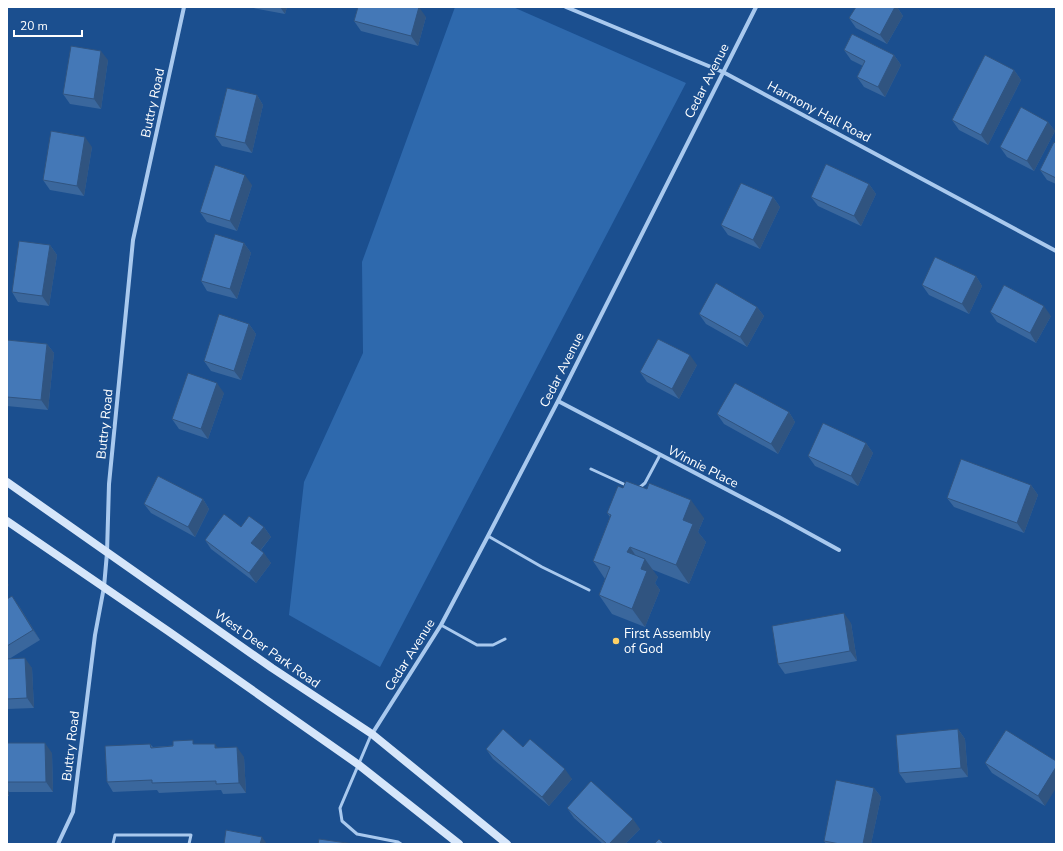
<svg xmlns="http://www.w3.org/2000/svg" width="1063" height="851" font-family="'Nunito Sans',sans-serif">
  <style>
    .green { fill: #2e69ad }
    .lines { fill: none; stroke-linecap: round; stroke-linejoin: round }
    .lane { stroke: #a9c9ee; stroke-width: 3 }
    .street { stroke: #a9c9ee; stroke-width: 4 }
    .secondary { stroke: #d6e6fa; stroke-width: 8 }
    .wall { fill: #3a679d }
    .shaded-wall { fill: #305480 }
    .building { fill: #4478b7; stroke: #305480 }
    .poi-dot { fill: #ffd166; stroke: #1b4f8f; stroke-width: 1.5 }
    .labels { text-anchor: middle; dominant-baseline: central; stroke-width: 3; stroke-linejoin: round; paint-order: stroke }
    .street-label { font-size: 13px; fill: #fff; stroke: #1b4f8f }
    .poi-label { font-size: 13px; fill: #fff; stroke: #1b4f8f; text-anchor: start }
  </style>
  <rect width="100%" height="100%" fill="#1b4f8f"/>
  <!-- green -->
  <path class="green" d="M455,7H513L686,83L380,667L289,615L304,482L363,353L362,262Z"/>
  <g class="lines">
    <!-- lane -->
    <path class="lane" d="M591,469L628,486
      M639,488L645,483L660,455
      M488,536L542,567L589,590
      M441,625L477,645H493L505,639
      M371,735L340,808L342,821L357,834L398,842L401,844
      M113,844L115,835H191L189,844"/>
    <!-- street -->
    <path class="street" d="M566,7L723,72L1056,251
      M558,401L779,517L839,550
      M372,734L441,625L488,536L558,401L756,7
      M58,844L73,812L95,635L104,587L107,553L109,484L133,240L184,7"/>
    <!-- secondary -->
    <path class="secondary" d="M7,482L272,668L372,734L507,844
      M7,521L168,631L359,765L459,844"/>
  </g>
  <!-- wall -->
  <path class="wall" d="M248,7H287L285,14Z
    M895,7H897L903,16L887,44L856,28L849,18Z
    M426,17L418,46L361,31L354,21Z
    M844,50L894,55L901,65L885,97L864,87L857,77L863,66L851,60Z
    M108,60L101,109L70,104L63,94Z
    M1014,70L1021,80L988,145L959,130L952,120Z
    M257,95L263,105L252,153L222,146L215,136Z
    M1048,122L1055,131L1034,171L1007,157L1000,147Z
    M1056,144V184L1047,180L1040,170Z
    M92,147L84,196L50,190L43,180Z
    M869,184L876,194L861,226L818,206L811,197Z
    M252,185L237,231L207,222L200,212Z
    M773,197L780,207L760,249L728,235L721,225Z
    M244,243L251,253L237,299L207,291L201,281Z
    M50,245L57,255L49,306L18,302L12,292Z
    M976,276L982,286L969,314L929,295L922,285Z
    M757,307L764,316L747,347L706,324L699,314Z
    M990,312L1051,316L1036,343L997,322Z
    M249,324L256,334L241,380L211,371L204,361Z
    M7,340L47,344L54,353L48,410L7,406Z
    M697,365L679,399L647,382L640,372Z
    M224,393L208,439L179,429L172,419Z
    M789,412L795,422L778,454L724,424L717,414Z
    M866,443L873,453L858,486L815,466L808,456Z
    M1031,485L1038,495L1024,533L954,507L947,498Z
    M203,499L209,509L195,537L151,513L144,504Z
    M607,513L704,518L698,532L706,542L689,584L651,569L658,577L655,583L660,590L645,627L612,614L599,595L605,579L593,561L610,517Z
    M241,527H264L271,537L261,550L271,563L256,583L211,549L205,540Z
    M7,599L19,606L40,640L9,659L32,668L34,708L7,709Z
    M851,623L857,661L785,674L778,664Z
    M958,729L965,739L968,777L906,783L899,773Z
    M1006,730L1045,806L992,773L985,763Z
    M7,743L52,753L53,792H9V796H7Z
    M150,744L153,747L195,744L218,748L244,757L246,793L223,794L221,790L159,793L157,790L113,792L107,782Z
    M523,747L572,779L549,806L493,759L486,749Z
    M874,788L881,797L871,844H826L824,841Z
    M567,808L640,829L625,844H603L574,818Z"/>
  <!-- shaded-wall -->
  <path class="shaded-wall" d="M280,7H287L285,14Z
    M419,7L426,17L418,46L411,36Z
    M895,7H897L903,16L887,44L880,35Z
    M101,51L108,60L101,109L94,99Z
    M894,55L901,65L885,97L878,87Z
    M1014,70L1021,80L988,145L981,135Z
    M257,95L263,105L252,153L245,143Z
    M1048,122L1055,131L1034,171L1027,161Z
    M85,137L92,147L84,196L77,186Z
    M245,175L252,185L237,231L230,221Z
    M869,184L876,194L861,226L854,216Z
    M773,197L780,207L760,249L753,240Z
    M244,243L251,253L237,299L230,289Z
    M50,245L57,255L49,306L42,296Z
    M976,276L982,286L969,314L962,304Z
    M1044,306L1051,316L1036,343L1030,333Z
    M757,307L764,316L747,347L740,337Z
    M249,324L256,334L241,380L234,371Z
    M47,344L54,353L48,410L41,400Z
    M690,355L697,365L679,399L672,389Z
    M217,383L224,393L208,439L201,429Z
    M789,412L795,422L778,454L771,444Z
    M866,443L873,453L858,486L851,476Z
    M1031,485L1038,495L1024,533L1017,523Z
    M203,499L209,509L195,537L188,527Z
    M691,500L704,518L698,532L706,542L689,584L676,565L683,520Z
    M264,527L271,537L258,553L251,543Z
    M630,547L642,565L645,559L658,577L655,583L660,590L645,627L632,609L627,552Z
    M264,553L271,563L256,583L249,573Z
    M7,582L9,585L7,588Z
    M12,596L19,606L40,640L33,630Z
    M844,613L851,623L857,661L850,651Z
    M25,658L32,668L34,708L27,698Z
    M958,729L965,739L968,777L961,768Z
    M45,743L52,753L53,792L46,782Z
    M215,744L222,753L215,748Z
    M237,747L244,757L246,793L239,783Z
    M1056,767V788L1045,806L1038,796Z
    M565,769L572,779L549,806L542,797Z
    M874,788L881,797L871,844H863Z
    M7,789L9,792V796L7,793Z
    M633,819L640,829L625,844H609Z
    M262,837L267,844H260Z"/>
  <!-- building -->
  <path class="building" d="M358,7H419L411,36L354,21Z
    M856,7H895L880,35L849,18Z
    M852,34L894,55L878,87L857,77L865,61L844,50Z
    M71,46L101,51L94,99L63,94Z
    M985,55L1014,70L981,135L952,120Z
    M227,88L257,95L245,143L215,136Z
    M1021,107L1048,122L1027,161L1000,147Z
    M51,131L85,137L77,186L43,180Z
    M1054,142L1056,144V178L1040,170Z
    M826,164L869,184L854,216L811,197Z
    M215,165L245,175L230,221L200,212Z
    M741,183L773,197L753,240L721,225Z
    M215,234L244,243L230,289L201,281Z
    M19,241L50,245L42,296L12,292Z
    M935,257L976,276L962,304L922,285Z
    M716,283L757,307L740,337L699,314Z
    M1004,285L1044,306L1030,333L990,312Z
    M219,314L249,324L234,371L204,361Z
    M658,339L690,355L672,389L640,372Z
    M7,340L47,344L41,400L7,397Z
    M188,373L217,383L201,429L172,419Z
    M735,383L789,412L771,444L717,414Z
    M823,423L866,443L851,476L808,456Z
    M961,459L1031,485L1017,523L947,498Z
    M158,476L203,499L188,527L144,504Z
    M626,481L647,489L649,483L691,500L683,520L693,524L676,565L630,547L627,552L645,559L641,569L647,571L632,609L599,595L610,567L593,561L611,515L607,513L618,486L623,488Z
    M224,514L241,527L249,516L264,527L251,543L264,553L249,573L205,540Z
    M12,596L33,630L7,646V599Z
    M844,613L850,651L778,664L772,626Z
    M25,658L27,698L7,699V659Z
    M503,729L523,747L530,739L565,769L542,797L486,749Z
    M958,729L961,768L899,773L896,735Z
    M1006,730L1056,761V767L1038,796L985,763Z
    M193,740V744H215V748L237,747L239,783L216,784V781L152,783V780L107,782L105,746L150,744L151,748L173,746V741Z
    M7,743H45L46,782H7Z
    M836,780L874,788L863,844H840L824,841Z
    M591,781L633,819L609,844H607L567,808Z
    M226,830L262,837L260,844H224Z
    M319,839L354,844H318Z
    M659,839L664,844H654Z
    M1043,843L1056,844H1043Z"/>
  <!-- markers -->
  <circle class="poi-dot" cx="616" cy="641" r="4"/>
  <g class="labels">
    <!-- street labels -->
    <g class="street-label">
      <text transform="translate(707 81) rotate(-63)">Cedar Avenue</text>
      <text transform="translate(153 103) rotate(-78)">Buttry Road</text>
      <text transform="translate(819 112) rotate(28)">Harmony Hall Road</text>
      <text transform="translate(562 370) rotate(-63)">Cedar Avenue</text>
      <text transform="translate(105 424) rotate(-84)">Buttry Road</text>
      <text transform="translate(703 467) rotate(27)">Winnie Place</text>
      <text transform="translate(267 649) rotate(35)">West Deer Park Road</text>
      <text transform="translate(410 655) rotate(-58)">Cedar Avenue</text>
      <text transform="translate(71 746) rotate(-83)">Buttry Road</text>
    </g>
    <!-- poi labels -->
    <g class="poi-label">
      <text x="624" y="634">First Assembly<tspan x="624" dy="15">of God</tspan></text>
    </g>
  </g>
  <!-- border -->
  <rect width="1063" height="851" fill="none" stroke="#ffffff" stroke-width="16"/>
  <!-- scale -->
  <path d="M14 30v6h68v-6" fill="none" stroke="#ffffff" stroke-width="2"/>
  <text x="20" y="30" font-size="12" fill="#ffffff" stroke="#1b4f8f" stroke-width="3" paint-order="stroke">20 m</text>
</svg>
